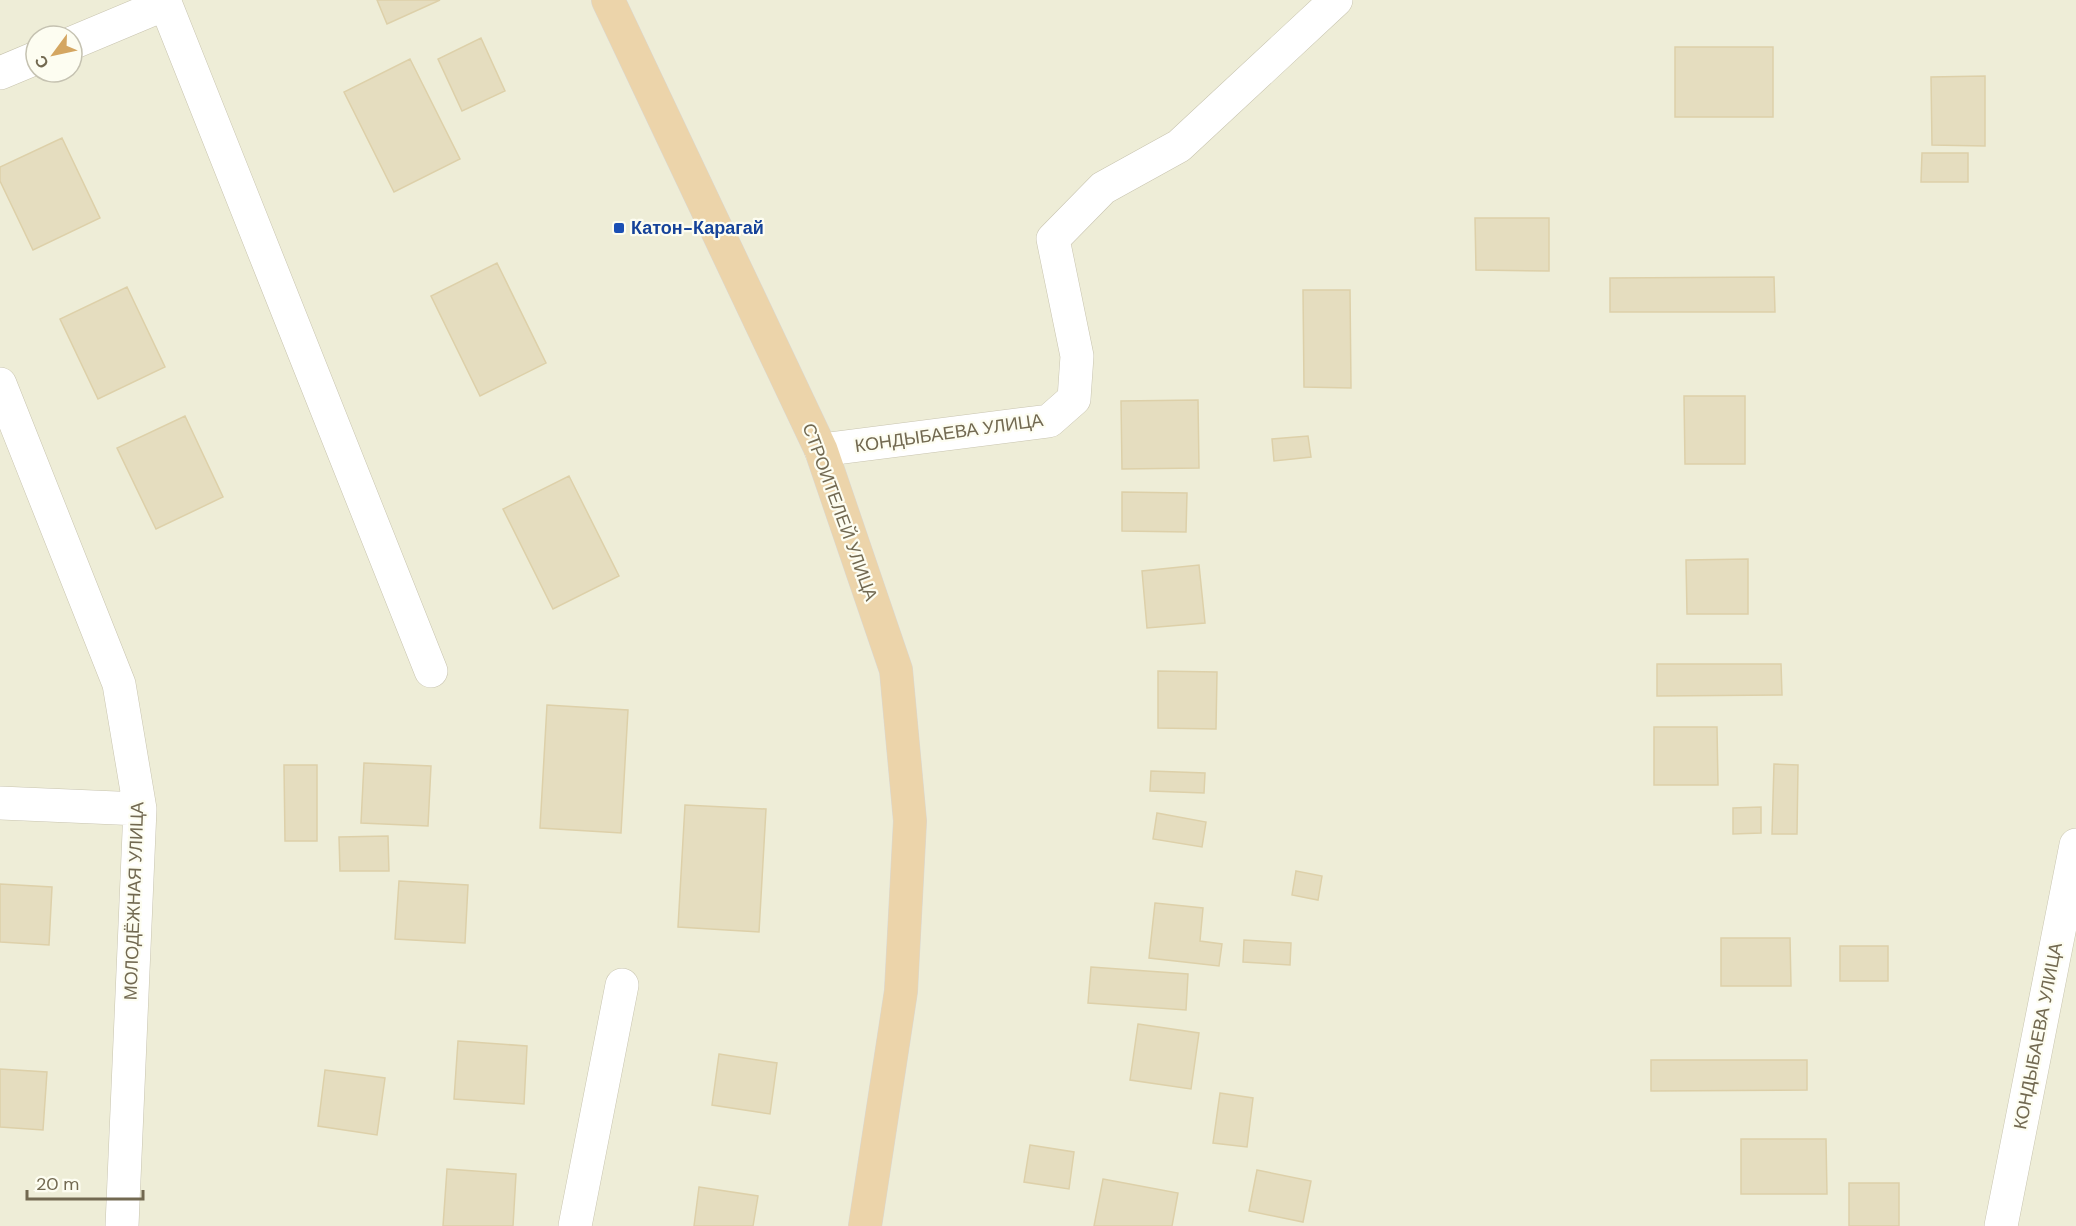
<svg xmlns="http://www.w3.org/2000/svg" width="2076" height="1226" font-family="'DM Sans',sans-serif">
  <style>
    .residential { fill: #eeedd7; fill-rule: evenodd }
    .building { fill: #e5ddbf; stroke: #ddd0a9; stroke-width: 1.5 }
    .lines { fill: none; stroke-linecap: round; stroke-linejoin: round }
    .minor-casing { stroke: #c8c4af; stroke-width: 34 }
    .highway-casing { stroke: #dad8d2; stroke-width: 34 }
    .minor { stroke: #fff; stroke-width: 33 }
    .highway { stroke: #ecd4aa; stroke-width: 33 }
    .transit-dot { fill: #1a4fb4; stroke: #fdfdf1; stroke-width: 2 }
    .labels { text-anchor: middle; dominant-baseline: central; stroke-width: 4.5; stroke-linejoin: round; paint-order: stroke }
    .transit-label { font-size: 18px; font-weight: bold; fill: #164399; stroke: #fdfdf1; text-anchor: start }
    .street-label { font-size: 18px; fill: #726951; stroke: #fdfdf1 }
  </style>
  <rect width="100%" height="100%" fill="#fafaeb"/>
  <!-- residential -->
  <path class="residential" d="M0,0H2076V1226H0ZM36,36H72V72H36Z"/>
  <!-- building -->
  <path class="building" d="M377,0H440L387,24Z
    M481,38L505,91L462,111L438,59Z
    M1675,47H1773V117H1675Z
    M410,59L460,159L394,192L344,92Z
    M1985,76V146L1932,145L1931,77Z
    M62,138L100,218L33,250L0,181V167Z
    M1922,153H1968V182H1921Z
    M1475,218H1549V271L1476,270Z
    M497,263L546,363L480,396L431,296Z
    M1774,277L1775,312H1610V278Z
    M127,287L165,367L98,399L60,319Z
    M1303,290H1350L1351,388L1304,387Z
    M1684,396H1745V464H1685Z
    M1198,400L1199,468L1122,469L1121,401Z
    M185,416L223,497L156,529L117,448Z
    M1308,436L1311,457L1274,461L1272,439Z
    M569,476L619,576L553,609L503,509Z
    M1122,492L1187,493L1186,532L1122,531Z
    M1748,559V614H1687L1686,560Z
    M1199,565L1205,623L1147,628L1142,571Z
    M1657,664H1781L1782,695L1657,696Z
    M1158,671L1217,672L1216,729L1158,728Z
    M547,705L628,710L621,833L540,828Z
    M1654,727H1717L1718,785H1654Z
    M364,763L431,766L428,826L361,823Z
    M1774,764L1798,765L1797,834H1772Z
    M284,765H317V841H285Z
    M1151,771L1205,773L1204,793L1150,791Z
    M685,805L766,809L759,932L678,927Z
    M1761,807V833L1733,834V808Z
    M1157,813L1206,822L1202,847L1153,839Z
    M388,836L389,871H340L339,837Z
    M1296,871L1322,876L1318,900L1292,895Z
    M399,881L468,885L465,943L395,939Z
    M0,884L52,887L49,945L0,942Z
    M1155,903L1203,908L1200,941L1222,944L1219,966L1149,958Z
    M1721,938H1790L1791,986H1721Z
    M1244,940L1291,943L1290,965L1243,962Z
    M1840,946H1888V981H1840Z
    M1091,967L1188,974L1186,1010L1088,1003Z
    M1138,1024L1199,1033L1191,1089L1130,1080Z
    M458,1041L527,1046L524,1104L454,1099Z
    M719,1054L777,1063L770,1114L712,1105Z
    M1651,1060H1807V1090L1651,1091Z
    M0,1069L47,1072L43,1130L0,1127Z
    M325,1070L385,1078L377,1135L318,1126Z
    M1220,1093L1253,1098L1247,1147L1213,1143Z
    M1741,1139H1826L1827,1194H1741Z
    M1030,1145L1074,1152L1069,1189L1024,1182Z
    M447,1169L516,1174L513,1226H443Z
    M1257,1170L1311,1181L1303,1222L1249,1211Z
    M1103,1179L1178,1193L1172,1226H1094Z
    M1849,1183H1899V1226H1849Z
    M699,1187L758,1196L753,1226H694Z"/>
  <g class="lines">
    <defs>
      <path id="minor" d="M164,0L431,671
        M72,43L165,4
        M0,73L36,58
        M0,384L119,684L140,809L122,1226
        M821,450L1049,421L1074,399L1077,356L1053,239L1103,188L1179,146L1336,0
        M0,803L140,809
        M575,1226L622,985
        M2001,1226L2076,845"/>
      <path id="highway" d="M608,0L821,450L896,670L910,821L901,991L865,1226"/>
    </defs>
    <!-- minor casing -->
    <use href="#minor" class="minor-casing"/>
    <!-- highway casing -->
    <use href="#highway" class="highway-casing"/>
    <!-- minor -->
    <use href="#minor" class="minor"/>
    <!-- highway -->
    <use href="#highway" class="highway"/>
  </g>
  <!-- markers -->
  <rect class="transit-dot" x="613" y="222" width="12" height="12" rx="3"/>
  <g class="labels">
    <!-- transit labels -->
    <g class="transit-label">
      <text x="631" y="228">Катон-Карагай</text>
    </g>
    <!-- street labels -->
    <g class="street-label">
      <text transform="translate(949 433) rotate(-8)">КОНДЫБАЕВА УЛИЦА</text>
      <text transform="translate(840 512) rotate(70)">СТРОИТЕЛЕЙ УЛИЦА</text>
      <text transform="translate(134 901) rotate(-88)">МОЛОДЁЖНАЯ УЛИЦА</text>
      <text transform="translate(2038 1036) rotate(-79)">КОНДЫБАЕВА УЛИЦА</text>
    </g>
  </g>
  <!-- north arrow -->
  <g transform="translate(54 54) rotate(237)"><circle r="28" fill="#fdfdf1" stroke="#c5c2b1" stroke-width="1.5"/>
  <path d="M0-4.5L10 22L0 15L-10 22Z" fill="#d4a661"/>
  <text y="-9" font-size="16" font-weight="bold" text-anchor="middle" fill="#726951">С</text>
  </g>
  <!-- scale -->
  <path d="M27 1190v9h116v-9" fill="none" stroke="#726951" stroke-width="3"/>
  <text x="36" y="1190" font-size="18" fill="#726951" stroke="#fdfdf1" stroke-width="4.5" paint-order="stroke">20 m</text>
</svg>
